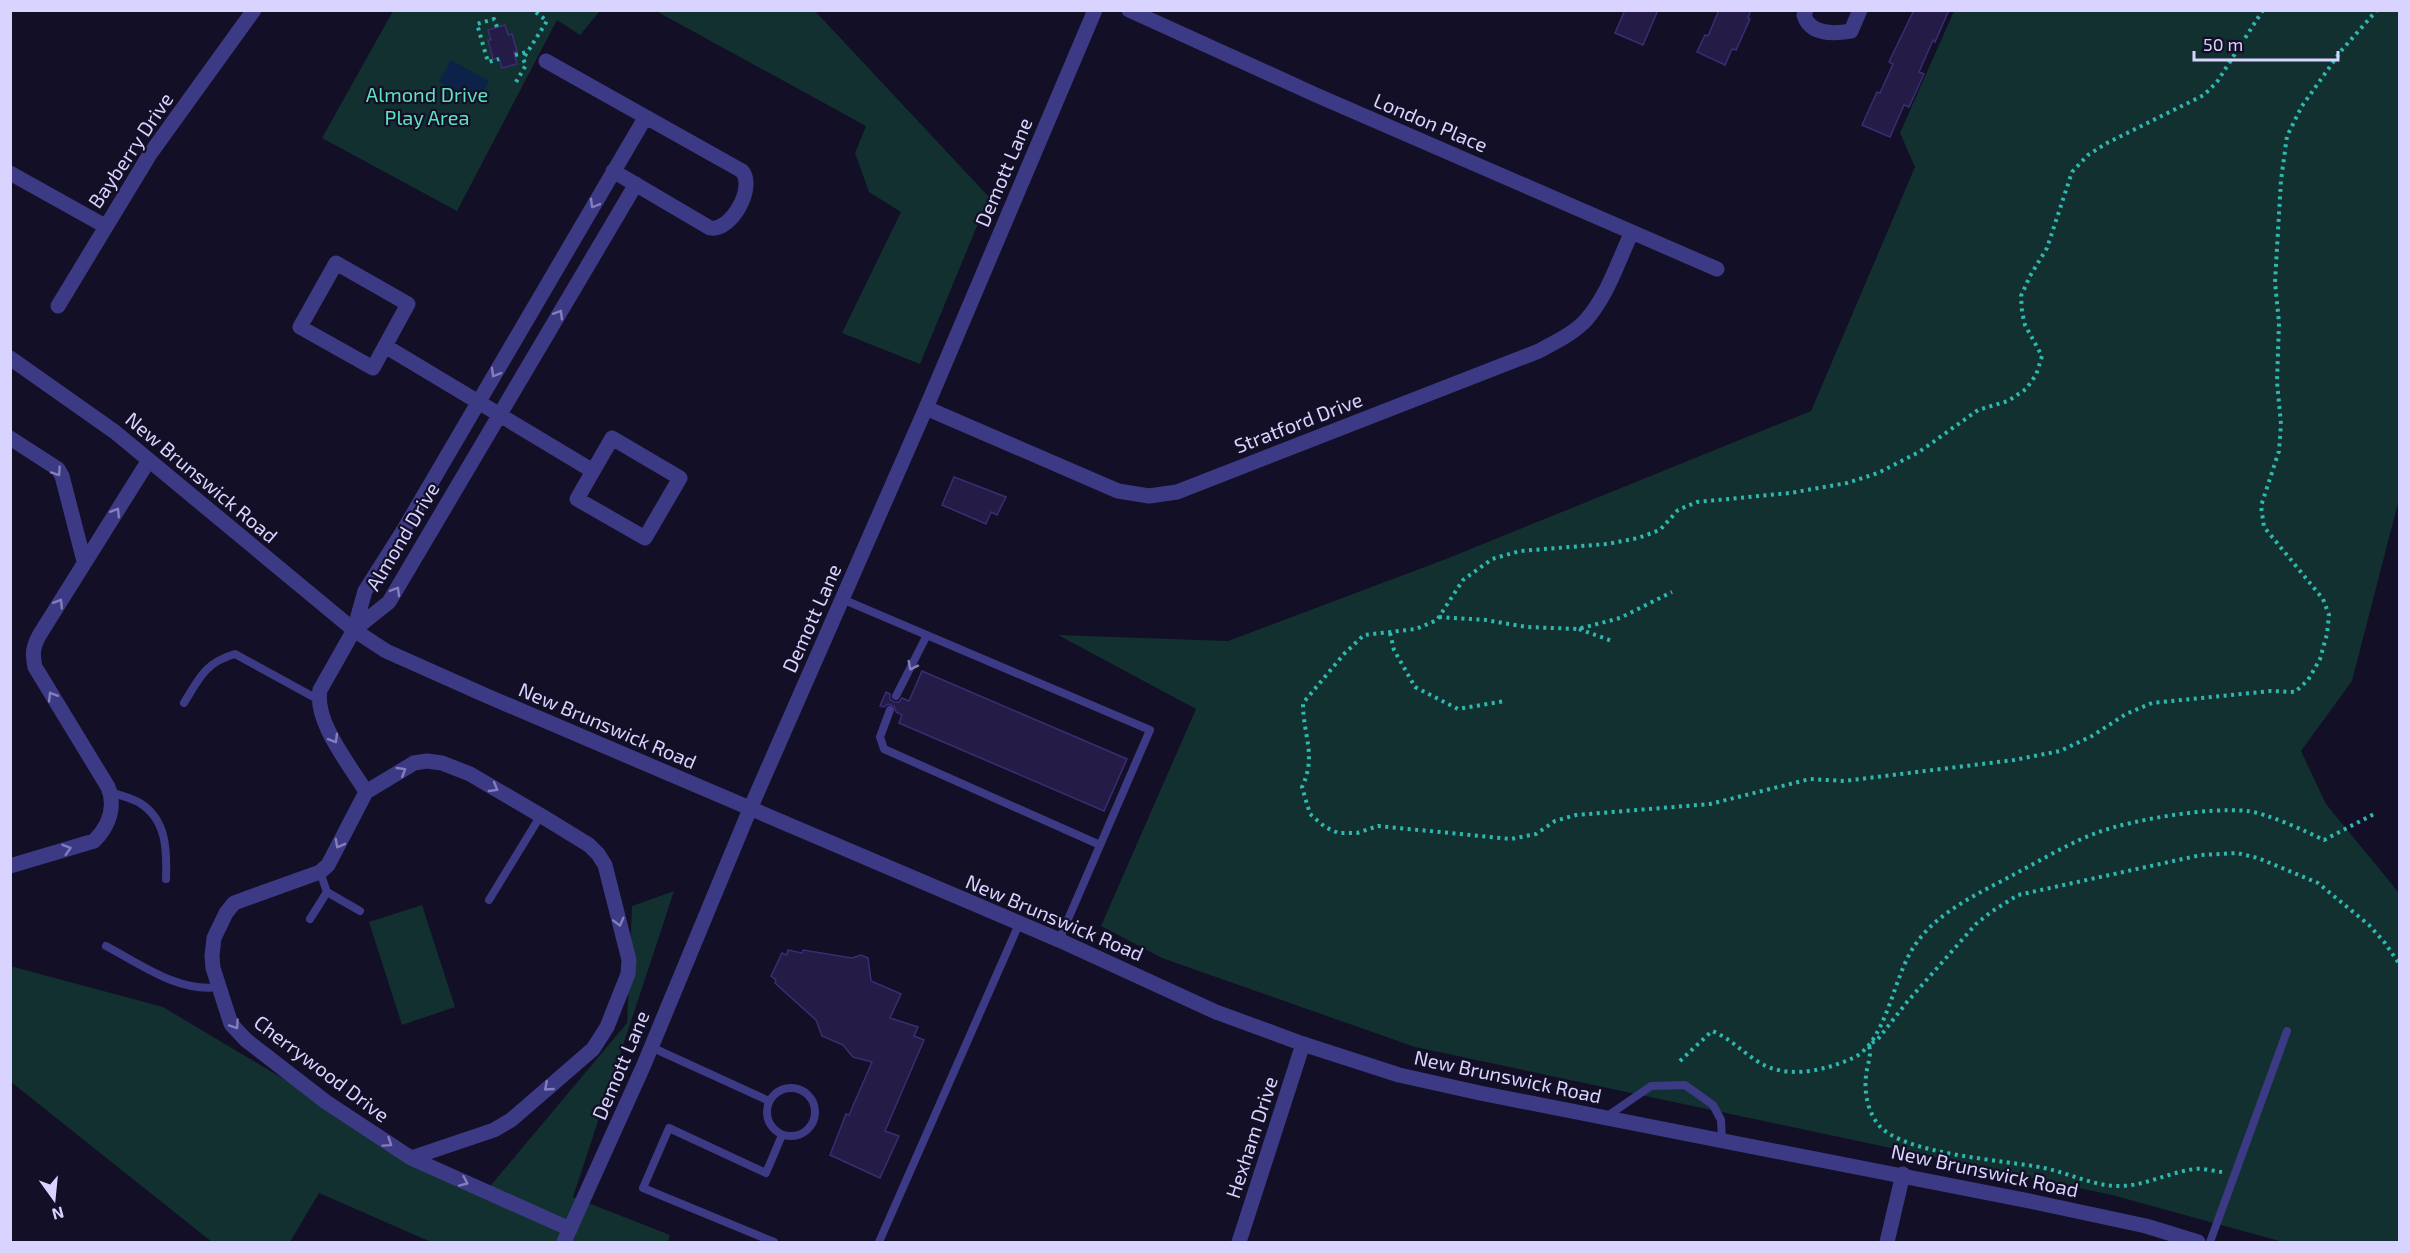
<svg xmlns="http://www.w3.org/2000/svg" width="2410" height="1253" font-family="'Exo 2',sans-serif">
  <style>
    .green { fill: #12302f }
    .water { fill: #0c2248 }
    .building { fill: #241b47; stroke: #3b2d73; stroke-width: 1.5 }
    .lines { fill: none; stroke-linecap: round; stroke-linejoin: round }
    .path { stroke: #2fb8b0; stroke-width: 4; stroke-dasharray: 3 4.5; stroke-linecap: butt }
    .service { stroke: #3d3a85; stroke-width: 8 }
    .minor { stroke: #3d3a85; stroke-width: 15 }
    .tertiary { stroke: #3d3a85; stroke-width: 15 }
    .oneway { stroke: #837fbc }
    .labels { text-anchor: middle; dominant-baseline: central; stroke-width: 4.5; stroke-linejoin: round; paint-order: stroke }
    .park-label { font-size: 20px; fill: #5fe0c0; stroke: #130f26 }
    .street-label { font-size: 20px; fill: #d9d4ff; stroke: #130f26 }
  </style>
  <rect width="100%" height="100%" fill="#130f26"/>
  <!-- green -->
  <path class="green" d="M393,11H600L580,35L557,20L457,211L322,138Z
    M656,11H815L989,197L920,364L842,333L901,212L869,192L855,153L866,126Z
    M1954,11H2399V499L2352,681L2301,751L2326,804L2399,893V1242H2283L2112,1195L1415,1047L1162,958L1101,926L1196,709L1058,635L1228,641L1446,559L1811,411L1915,167L1900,133Z
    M674,891L573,1197L670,1235L668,1242H431L319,1193L290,1242H212L11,1082L10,966L163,1007L481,1197L627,1023L632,906Z
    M422,905L455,1007L402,1025L369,922Z"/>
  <!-- water -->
  <path class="water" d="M451,60L489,81L477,102L439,81Z"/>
  <!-- building -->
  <path class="building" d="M1625,10H1658L1643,45L1615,33Z
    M1719,10H1751L1748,18L1750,19L1736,50L1732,49L1725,65L1697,52L1705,35L1708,36Z
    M1914,10H1949L1935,42L1933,40L1919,72L1924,74L1909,107L1904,105L1890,137L1862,125L1877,92L1880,93L1893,64L1889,62Z
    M505,25L508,35L512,34L517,51L514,52L517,64L502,68L499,58L493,59L488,40H491L488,30Z
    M954,477L1006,497L997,515L991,512L986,524L942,505Z
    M922,671L1127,759L1104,811L899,723L902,715L896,712L894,706L888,704L884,707L880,706L886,692L890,694V699L894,702H899L902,698L909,701Z
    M788,950L802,953L803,950L852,958L861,955L868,958L871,981L901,994L890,1018L918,1027L914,1036L924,1040L885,1131L899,1136L880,1178L830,1155L846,1114L849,1115L872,1062L853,1057L843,1045L822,1036L816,1020L775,983L776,980L771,976L782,953L787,955Z"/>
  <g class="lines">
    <!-- path -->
    <path class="path" d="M2263,10L2217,82L2204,95L2107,143L2088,155L2072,172L2047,248L2030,276L2021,296L2022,312L2025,325L2042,356L2036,375L2026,389L2008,401L1978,410L1919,452L1878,473L1847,483L1790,493L1697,502L1678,510L1660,530L1638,538L1607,544L1520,551L1492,559L1463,580L1437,620L1416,629L1364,635L1344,654L1303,703C1303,736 1317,755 1302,787L1310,814L1325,827L1338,833H1357L1378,826L1511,839L1536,834L1555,821L1576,815L1710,804L1810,779L1844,781L2014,760L2060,751L2092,736L2126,714L2152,703L2271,691L2295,692L2308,680L2320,659L2327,634L2329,615L2323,599L2264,527L2261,506L2279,451L2281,424L2277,382L2279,323L2275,282L2281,180L2287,136L2302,106L2341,51L2377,10
      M497,27L494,19L477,24L488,62L499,59
      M515,55L527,52
      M516,82L526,65L523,59L547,21L533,10
      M1439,617L1486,620L1527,627L1578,629L1620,618L1672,592
      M1579,629L1612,641
      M1390,633L1394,650L1415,687L1458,709L1505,701
      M1680,1061L1712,1031C1730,1038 1741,1051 1757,1061C1785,1080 1824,1071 1853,1058C1887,1042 1893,976 1915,945C1939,909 1985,891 2022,870C2047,857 2073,841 2099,832C2135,819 2210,807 2247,811C2267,813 2305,831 2324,840L2376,813
      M2222,1172C2213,1171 2203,1168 2195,1169C2169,1172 2146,1186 2119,1186C2093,1186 2069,1173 2044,1168C2007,1160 1901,1155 1878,1124C1868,1112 1864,1092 1866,1076C1867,1064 1872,1057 1869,1045L1878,1039L1907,1002L1976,924L1991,912L2018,895L2201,855L2237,853L2258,858L2318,883L2369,925L2385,943L2400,965"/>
    <!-- service -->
    <path class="service" d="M842,599L1150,730L1059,940
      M896,696L927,635
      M184,703C199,678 206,662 235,654L319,700
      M890,710L880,737L884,749L1100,845
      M110,792C119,795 131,798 140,803C167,820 167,851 166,879
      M320,872L327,892L360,911
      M489,900L541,815
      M310,919L327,892
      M106,946C140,964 179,993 219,987
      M651,1047L769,1101
      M767 1112a24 24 0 1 1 48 0a24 24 0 1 1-48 0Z
      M1606,1117L1651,1086L1685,1085L1713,1105L1721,1120L1722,1139
      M774,1242L643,1188L669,1128L766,1173L782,1135
      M879,1242L1019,924
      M2210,1242L2287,1031"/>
    <!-- minor -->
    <path class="minor" d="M1129,10L1316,95L1717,269
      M1806,10L1804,15C1810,35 1834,34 1851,31L1860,10
      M546,61L742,171C756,187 731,232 710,228L613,171
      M10,173L105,226
      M336,263L408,304L373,368L300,327Z
      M58,306L150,154L254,10
      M385,346L593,471
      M926,408L1118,491L1149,496L1177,492L1539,351C1555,342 1573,334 1586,320C1608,295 1618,261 1632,232
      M10,438L58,469L62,476L84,561
      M612,438L680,478L645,538L577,499Z
      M354,630L389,602L636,184
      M366,792C350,765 314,722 320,690L354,630L365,591L403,531L645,118
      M10,866L94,841C109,826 116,807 108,787L35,667C32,654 33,646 40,634L149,460
      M411,1158L494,1130L511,1120L593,1049L607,1027L628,974L629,960L605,865L598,854L589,845L545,818L470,774L442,763L427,761L414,763L366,792L328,865L320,872L234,903L226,913L214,938L212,956L213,968L231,1024L246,1040L326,1102L411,1158L570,1229
      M1239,1242L1303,1044
      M1887,1242L1903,1174"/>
    <!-- tertiary -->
    <path class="tertiary" d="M10,358L115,432L354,630L386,651L487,696L1059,940L1216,1012L1303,1044L1399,1075L1480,1093L2034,1202L2146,1226L2198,1242
      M564,1242L643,1067L750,809L926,408L1095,10"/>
  </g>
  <!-- one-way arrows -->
  <defs><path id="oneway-chevron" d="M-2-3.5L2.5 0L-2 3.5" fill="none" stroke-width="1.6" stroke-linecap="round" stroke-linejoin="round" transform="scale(1.5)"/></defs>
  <g class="oneway">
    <use href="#oneway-chevron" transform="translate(594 204) rotate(120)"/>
    <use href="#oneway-chevron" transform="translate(559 314) rotate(-59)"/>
    <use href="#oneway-chevron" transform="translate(495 373) rotate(120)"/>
    <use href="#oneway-chevron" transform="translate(57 472) rotate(56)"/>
    <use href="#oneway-chevron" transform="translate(116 512) rotate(-58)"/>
    <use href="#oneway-chevron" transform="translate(396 591) rotate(-60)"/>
    <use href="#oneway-chevron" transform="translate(59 603) rotate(-58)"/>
    <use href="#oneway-chevron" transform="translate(912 666) rotate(117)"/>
    <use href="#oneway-chevron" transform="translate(52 696) rotate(-121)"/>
    <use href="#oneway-chevron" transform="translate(334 739) rotate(59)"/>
    <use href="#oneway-chevron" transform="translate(402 771) rotate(-31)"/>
    <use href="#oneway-chevron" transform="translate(494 788) rotate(30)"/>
    <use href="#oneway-chevron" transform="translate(339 844) rotate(118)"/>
    <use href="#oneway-chevron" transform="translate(67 849) rotate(-17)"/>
    <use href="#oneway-chevron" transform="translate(619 922) rotate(76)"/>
    <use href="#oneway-chevron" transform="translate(235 1025) rotate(56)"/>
    <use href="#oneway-chevron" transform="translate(548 1087) rotate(139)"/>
    <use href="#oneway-chevron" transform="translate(388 1143) rotate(34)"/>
    <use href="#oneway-chevron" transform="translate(464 1182) rotate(24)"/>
  </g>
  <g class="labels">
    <!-- park labels -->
    <g class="park-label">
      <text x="427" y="94">Almond Drive<tspan x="427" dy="23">Play Area</tspan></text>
    </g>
    <!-- street labels -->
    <g class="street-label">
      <text transform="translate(1431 122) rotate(23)">London Place</text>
      <text transform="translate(130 150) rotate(-56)">Bayberry Drive</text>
      <text transform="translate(1003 172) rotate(-67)">Demott Lane</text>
      <text transform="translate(1298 422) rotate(-21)">Stratford Drive</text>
      <text transform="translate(202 477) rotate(40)">New Brunswick Road</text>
      <text transform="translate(402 536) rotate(-59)">Almond Drive</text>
      <text transform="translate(811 618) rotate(-66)">Demott Lane</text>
      <text transform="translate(608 725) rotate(23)">New Brunswick Road</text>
      <text transform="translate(1055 917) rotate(23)">New Brunswick Road</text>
      <text transform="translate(620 1065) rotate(-67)">Demott Lane</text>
      <text transform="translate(322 1068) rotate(37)">Cherrywood Drive</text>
      <text transform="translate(1508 1076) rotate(12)">New Brunswick Road</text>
      <text transform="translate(1251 1137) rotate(-72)">Hexham Drive</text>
      <text transform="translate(1985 1170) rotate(12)">New Brunswick Road</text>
    </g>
  </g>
  <!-- border -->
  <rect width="2410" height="1253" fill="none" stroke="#d9d4ff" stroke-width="24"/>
  <!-- north arrow -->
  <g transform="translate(54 1199) rotate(165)" stroke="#130f26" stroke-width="4.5" paint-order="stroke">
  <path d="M0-4.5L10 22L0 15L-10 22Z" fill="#d9d4ff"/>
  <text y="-9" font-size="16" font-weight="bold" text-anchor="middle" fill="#d9d4ff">N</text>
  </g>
  <!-- scale -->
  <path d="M2194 51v9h144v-9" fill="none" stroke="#d9d4ff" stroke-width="3"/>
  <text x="2203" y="51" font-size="18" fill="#d9d4ff" stroke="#130f26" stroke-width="4.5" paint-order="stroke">50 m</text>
</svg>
